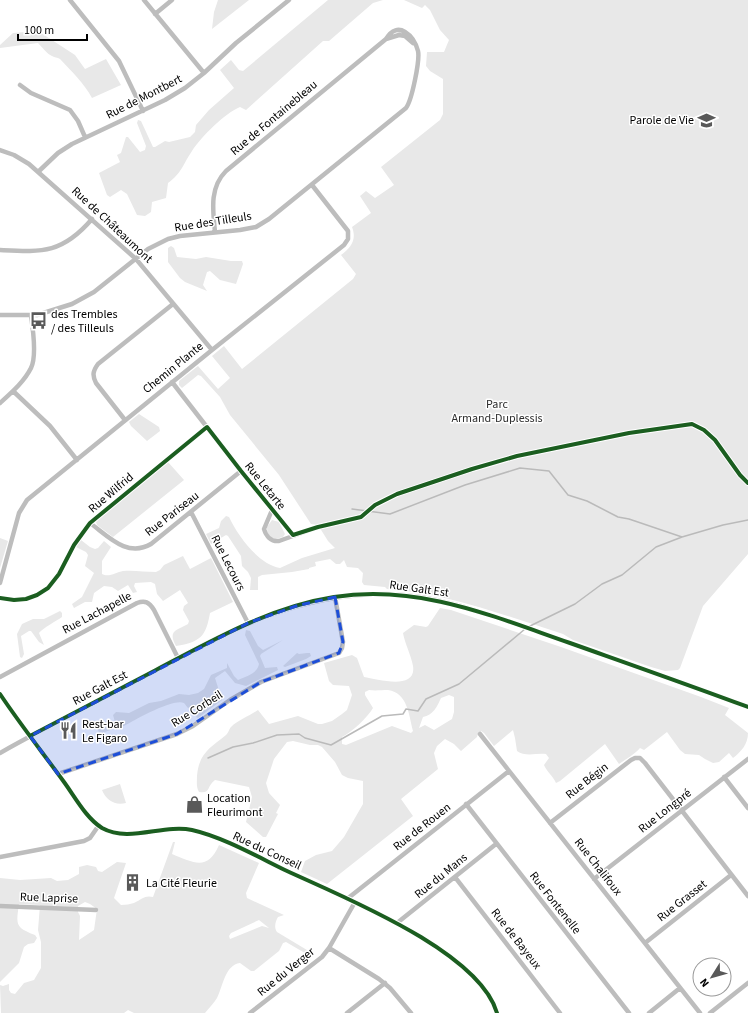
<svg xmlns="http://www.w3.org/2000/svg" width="748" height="1013" font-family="'Source Sans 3',sans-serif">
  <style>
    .green { fill: #e8e8e8; fill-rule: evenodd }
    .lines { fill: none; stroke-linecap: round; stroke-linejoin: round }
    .stream { stroke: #bababa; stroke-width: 1.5 }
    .minor { stroke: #bdbdbd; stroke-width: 4.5 }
    .cycleway-casing { stroke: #fff; stroke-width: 6 }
    .cycleway { stroke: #1b5e20; stroke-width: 4 }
    .marked { fill: #1d4ed8; fill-opacity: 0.2; stroke: #1d4ed8; stroke-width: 3; stroke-dasharray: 8 5; stroke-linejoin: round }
    .labels { text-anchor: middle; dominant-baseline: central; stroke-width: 3; stroke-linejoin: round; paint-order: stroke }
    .street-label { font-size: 12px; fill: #000; stroke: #fff }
    .poi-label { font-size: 12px; fill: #000; stroke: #fff; text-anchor: start }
    .park-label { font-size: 12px; fill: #2c2c2c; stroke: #fff }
  </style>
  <rect width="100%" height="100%" fill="#fff"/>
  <!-- green -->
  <path class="green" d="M218,0H249L212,29L214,12Z
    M328,0H383L373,3L329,41H323L246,110L240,107C224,114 202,136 192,151C183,164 182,173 168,183L166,198L152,202L151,212L145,216L137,215L127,194L121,190L110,197L107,195L99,173L120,162L117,155L121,153L126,137H128L140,152L145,150L146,146L137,123L138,120L141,121L153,147H155L165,141L169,142L190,137L195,132L196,125L209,110L234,88L220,70L231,60L239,70L243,71Z
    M404,0H748V554L703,606L680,668L678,670L665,671L651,667L573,640L563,634C506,616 447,593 387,589L385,587L364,585L362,582L363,573L358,568L347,567L344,560L340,564H336L330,559L315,562L316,566L309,568V569L292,572L262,575L258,577V590H250L251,578L248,572L242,566L241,556L228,536L226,535L211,544L206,534L219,528L221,521L226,516L229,517C238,536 258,564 280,568L302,558L335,548L328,541L318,525L311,524L279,475L230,415L220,397L201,376L198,375L182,388L179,385V381L198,366L218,389L230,378L212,356L224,346L242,369L353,279L356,274L341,255C351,247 357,240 352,227L371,213L360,196L366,191L375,198L394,185L381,167L440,120L443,114V79L430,71L426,66L427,52H444L449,40L440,30L430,10L425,5L422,8Z
    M38,31L75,55L85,69L106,59L121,85L92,98C84,83 72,72 60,59C57,57 55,58 52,56C47,54 42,47 38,43L0,48V45L13,33Z
    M171,246L174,248L177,257L196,259L206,257L231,261H242L243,264L236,284L220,280L210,271L207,272L203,285L207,291L185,282L180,278L168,262V248Z
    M139,414L159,427L160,431L147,441L131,426L129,422Z
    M168,462L184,480L113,537L97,525L96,522L98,520Z
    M272,520L279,522L285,534L283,537C274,540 267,539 267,527Z
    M0,538L8,541L0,568Z
    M81,540L90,547L95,549L98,548L104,541L111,547L102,561V574C109,578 116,572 123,571C134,570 145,572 156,572L160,570L164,565L183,556L190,569L211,558L233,602L210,613C206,636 201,642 176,646C168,631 175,631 188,624L189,621L183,610L184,606L188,603L180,590L163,601L157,594L155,584L151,582L135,583L134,586L137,592L133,593L128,585L118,591L112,587L104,586L94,593L92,602H85L74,608L72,604L82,597L94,573L85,566L88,555L86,552L76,547Z
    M440,608L451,610L561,647L701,697L729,708L725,715L748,733C748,744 741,752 733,758L729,753L719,762L713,763L705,759L699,755L685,754L680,750L667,732L644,750L640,748C634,755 627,758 619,764L605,744L560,781L556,783C553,776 547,772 544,765L549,758L546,754C536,753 525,757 517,751L515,738L513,730L494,746L484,733L481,731L478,734L477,737L461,751L454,744L445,739L437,746L434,753L438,769L401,799L413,816L327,884L301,872L305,861L316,855L332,851L344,837L363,804V781L348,778L342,775L335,762L322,747L318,745H310L293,741L287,742L274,759L266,783L269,793L280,805L276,813L278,814L266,837H263L246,822L252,797L249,787L215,780C206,787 211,794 199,792C196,787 197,782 197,776C199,753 210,748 226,735C229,732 229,729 231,727C237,721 251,715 258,710L269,724L298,716L318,724H322L332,721L342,714L347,710L352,695L349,686L333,685L329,681L324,663L352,655L357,658L364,677C377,679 417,691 413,666C411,655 405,644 403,633L414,625L426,627L428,626ZM369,690C375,691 382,690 388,690C408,693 409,716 413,731L411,733L392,726L346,745L342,744V737C352,732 367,718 373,708L365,695V692ZM449,695L454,697V712L452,719L434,730L425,725L419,728L423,717C433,715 437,707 441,698Z
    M60,611L62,613V617C56,621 43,628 39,633L44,645L39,642L31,631H29L21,636L24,654L22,658L20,657L17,634L22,624L33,619H44Z
    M246,630L250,631L258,646L263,650L283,640L261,654L260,656L265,668L277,667L278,670L246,686L235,683L225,671L215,678L222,700L198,718L196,717L201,709L199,704L188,708C187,707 185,704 184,703C173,698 135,720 124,726H121L119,724L112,726L113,729L100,734L95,725L106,727L115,722L113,715L116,712L129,713L149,703L161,701L179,694L189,695L198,693L204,689L211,675L227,668V663L234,676L238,680C246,676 257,674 259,664L245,635Z
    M297,653L299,654L307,653H310L311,656L306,659L285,667L283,666Z
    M120,784L126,803C115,806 106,800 102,790Z
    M173,842H175L172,854C194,863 208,871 219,845L259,863L246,893L247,898L284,915L278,917C275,922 274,928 277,932L312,953V955L310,956L286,942L283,943L279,951L254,971H251L240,963C225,965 223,986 217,998C214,1003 209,1008 205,1013H134L128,1010L124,1013H1L0,985L3,986L9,984V990L11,993L15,994L24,983L34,980L41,968V942L38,930L40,905L19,904C16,925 15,927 35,935L37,938L34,943L28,944L24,947L19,963L0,982V878L20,880L51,878L57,881L68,880L79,874V867L87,865L96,867L98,871L102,872L117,862L126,863L114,898L121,905C126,905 130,904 134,903C142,899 145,895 153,897ZM85,902L90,904L97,909L94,930L79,940L80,916L78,912V906ZM259,920L269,928L262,926L230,939L229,936L231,933Z"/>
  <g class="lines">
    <!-- stream -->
    <path class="stream" d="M352,509L390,514L465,485L520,468L549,471L568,495L587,501L618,517L629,519L682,537
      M528,627L575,604L602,584L622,575L656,547L682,537L723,525L748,520
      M208,758L233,747L253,743L277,735L299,734L305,738L331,745L382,716L403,714L406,709L418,711L426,699L459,684L525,629"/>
    <!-- minor -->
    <path class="minor" d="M70,0L119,61L143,111
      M144,0L204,73
      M155,14L172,0
      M386,39L399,35L405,36L413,43
      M20,85L31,93L70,110L78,121L85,137
      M0,150L14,155L29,164L136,259L212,350
      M38,172L58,153L72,144L165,100L185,88L204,73L236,43L289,0
      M0,250C42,252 62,254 92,219
      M0,315H37L72,304L94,292L148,249L168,239L180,236L240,230L256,227L269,219L406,108C412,100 420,60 418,51C414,36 398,19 386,39L226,171C209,188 213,211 215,232
      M172,382L241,471L293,535
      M13,391L50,426L77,460
      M0,403C11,393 24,382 31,368C37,356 33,329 31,316
      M125,420L96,383C92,375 93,371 98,364L173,304
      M272,510L264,529C266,536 271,542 279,541L318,527
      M191,512L248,623
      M90,523C108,536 127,558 151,544L241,471
      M0,583L19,513L27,500L212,350L344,245L348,239V231L312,185
      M0,598L14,600L26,599L37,595L48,588L59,574L74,545L90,523L207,427
      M0,677L137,603C145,600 149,602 154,610L178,658
      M0,694C20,724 43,753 64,782C75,797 86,818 102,828C129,843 163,824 192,830C223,837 258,857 287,871C343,897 479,951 497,1013
      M480,734L700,1013
      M0,753C44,728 90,705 135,681C218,637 290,593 387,594C443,595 498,618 550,636C616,659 682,683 748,707
      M58,774L177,734L193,726L230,700L261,682L339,653L342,648L343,642L335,597
      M724,777L748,808
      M466,804L629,1013
      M550,823L631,760L635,758H640L645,763L748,896
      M0,857L84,841L90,838L99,825
      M455,877L560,1013
      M594,879L748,759
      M347,899L509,771
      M0,906L96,910
      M397,923L496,844
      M645,943L731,875
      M329,948L379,979L390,988L411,1013
      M250,1013L322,957L329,948L355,902
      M347,1013L385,983
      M649,1013L680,988
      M710,1013L748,983"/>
    <defs>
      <path id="cycleway" d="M0,598L14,600L26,599L37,595L48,588L59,574L74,545L90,523L207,427L241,471L293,535L318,527L361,517L375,505L397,494L472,469L517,456L629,433L692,424L704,430L715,440L740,475L748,483
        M0,694C20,724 43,753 64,782C75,797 86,818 102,828C129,843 163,824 192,830C223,837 258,857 287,871C343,897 479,951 497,1013
        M30,736C72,714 114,692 156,670C213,640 270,607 334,597C419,584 492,616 570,643C629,664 689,685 748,707"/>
    </defs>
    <!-- cycleway casing -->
    <use href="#cycleway" class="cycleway-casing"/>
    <!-- cycleway -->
    <use href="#cycleway" class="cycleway"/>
  </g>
  <!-- marked area -->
  <path class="marked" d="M335,597L343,642L339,653L261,682L177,734L58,774L30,736L248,623L296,606Z"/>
  <!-- icons -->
  <defs>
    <symbol id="school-bare" viewBox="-9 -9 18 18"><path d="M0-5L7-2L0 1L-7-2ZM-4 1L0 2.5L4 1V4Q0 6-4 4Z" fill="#595959" stroke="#fff" stroke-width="2.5" paint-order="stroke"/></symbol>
    <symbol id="bus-bare" viewBox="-9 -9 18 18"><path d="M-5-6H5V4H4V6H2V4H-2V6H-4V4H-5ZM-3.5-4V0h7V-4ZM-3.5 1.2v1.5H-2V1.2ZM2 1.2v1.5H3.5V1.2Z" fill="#595959" stroke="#fff" stroke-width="2.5" paint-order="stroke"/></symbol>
    <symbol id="restaurant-bare" viewBox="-9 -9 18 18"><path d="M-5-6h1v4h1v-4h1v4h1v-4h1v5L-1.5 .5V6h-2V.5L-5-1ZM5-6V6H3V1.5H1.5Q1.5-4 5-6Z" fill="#595959" stroke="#fff" stroke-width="2.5" paint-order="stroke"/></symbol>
    <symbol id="shop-bare" viewBox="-9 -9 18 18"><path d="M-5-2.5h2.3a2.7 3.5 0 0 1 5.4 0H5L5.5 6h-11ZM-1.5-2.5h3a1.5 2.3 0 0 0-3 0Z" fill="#595959" stroke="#fff" stroke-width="2.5" paint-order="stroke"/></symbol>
    <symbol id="building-bare" viewBox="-9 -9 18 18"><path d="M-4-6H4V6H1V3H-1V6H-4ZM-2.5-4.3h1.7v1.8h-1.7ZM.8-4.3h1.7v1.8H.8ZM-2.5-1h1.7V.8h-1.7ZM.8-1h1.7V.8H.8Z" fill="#595959" stroke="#fff" stroke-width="2.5" paint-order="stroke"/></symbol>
  </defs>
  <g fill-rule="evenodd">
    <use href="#school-bare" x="694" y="108" width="25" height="25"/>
    <use href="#bus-bare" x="26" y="308" width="25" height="25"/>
    <use href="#restaurant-bare" x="56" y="718" width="25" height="25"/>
    <use href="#shop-bare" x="182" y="792" width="25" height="25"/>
    <use href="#building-bare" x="120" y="870" width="25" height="25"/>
  </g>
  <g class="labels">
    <!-- street labels -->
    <g class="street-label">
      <text transform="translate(144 97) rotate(-27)">Rue de Montbert</text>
      <text transform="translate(274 118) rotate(-40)">Rue de Fontainebleau</text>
      <text transform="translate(213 222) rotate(-9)">Rue des Tilleuls</text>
      <text transform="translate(112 225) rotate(43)">Rue de Châteaumont</text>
      <text transform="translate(173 368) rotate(-39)">Chemin Plante</text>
      <text transform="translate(265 486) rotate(51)">Rue Letarte</text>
      <text transform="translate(111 493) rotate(-40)">Rue Wilfrid</text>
      <text transform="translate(172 514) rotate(-38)">Rue Pariseau</text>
      <text transform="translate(228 563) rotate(63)">Rue Lecours</text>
      <text transform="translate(419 589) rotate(8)">Rue Galt Est</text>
      <text transform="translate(97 613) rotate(-28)">Rue Lachapelle</text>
      <text transform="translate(100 688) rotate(-28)">Rue Galt Est</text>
      <text transform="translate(197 709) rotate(-32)">Rue Corbeil</text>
      <text transform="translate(587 781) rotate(-38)">Rue Bégin</text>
      <text transform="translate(665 811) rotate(-38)">Rue Longpré</text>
      <text transform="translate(422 827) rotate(-38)">Rue de Rouen</text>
      <text transform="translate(267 851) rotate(25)">Rue du Conseil</text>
      <text transform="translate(598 867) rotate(52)">Rue Chalifoux</text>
      <text transform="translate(441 876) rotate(-39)">Rue du Mans</text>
      <text transform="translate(49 898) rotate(2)">Rue Laprise</text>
      <text transform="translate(682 901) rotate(-38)">Rue Grasset</text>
      <text transform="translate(555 903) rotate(52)">Rue Fontenelle</text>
      <text transform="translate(516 939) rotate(52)">Rue de Bayeux</text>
      <text transform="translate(286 972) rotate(-39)">Rue du Verger</text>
    </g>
    <!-- poi labels -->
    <g class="poi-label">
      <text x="694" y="120" text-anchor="end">Parole de Vie</text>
      <text x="51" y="314">des Trembles<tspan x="51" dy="14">/ des Tilleuls</tspan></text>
      <text x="82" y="724">Rest-bar<tspan x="82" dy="14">Le Figaro</tspan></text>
      <text x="207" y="798">Location<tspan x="207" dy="14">Fleurimont</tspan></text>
      <text x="146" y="883">La Cité Fleurie</text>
    </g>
    <!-- park labels -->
    <g class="park-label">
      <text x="497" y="404">Parc<tspan x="497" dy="14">Armand-Duplessis</tspan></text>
    </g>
  </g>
  <!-- north arrow -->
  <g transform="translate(712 977) rotate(233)"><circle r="19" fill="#ffffff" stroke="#999999"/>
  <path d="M0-3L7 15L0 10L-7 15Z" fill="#595959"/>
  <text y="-6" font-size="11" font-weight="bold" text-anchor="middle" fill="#000000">N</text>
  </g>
  <!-- scale -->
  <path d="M18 34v6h69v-6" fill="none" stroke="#000000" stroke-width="2"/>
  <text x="24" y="34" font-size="12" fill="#000000" stroke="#ffffff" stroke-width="3" paint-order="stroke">100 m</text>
</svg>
